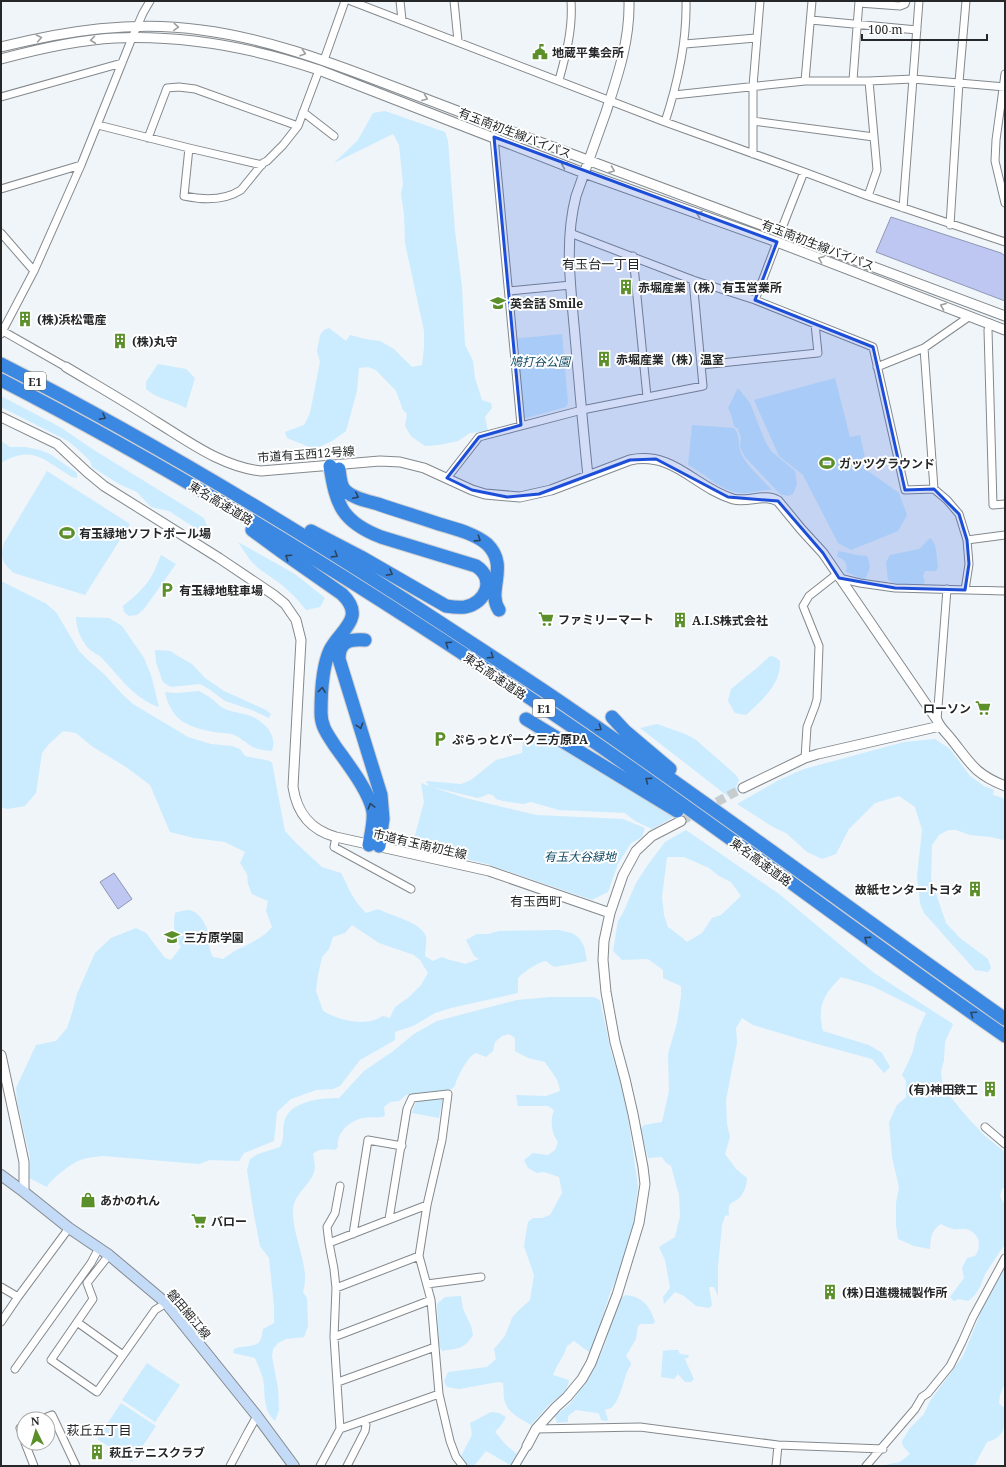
<svg xmlns="http://www.w3.org/2000/svg" width="1006" height="1467" font-family="'Noto Serif','Noto Sans JP',serif">
  <style>
    .green { fill: #cbebff; fill-rule: evenodd }
    .water { fill: #bdc7f2; stroke: #8f97b5 }
    .lines { fill: none; stroke-linecap: round; stroke-linejoin: round }
    .tertiary-tunnel { stroke: #c7cccf; stroke-width: 9; stroke-dasharray: 9 4.5; stroke-linecap: butt }
    .minor-casing { stroke: #84898d; stroke-width: 9 }
    .tertiary-casing { stroke: #84898d; stroke-width: 11 }
    .secondary-casing { stroke: #84898d; stroke-width: 12 }
    .motorway-casing { stroke: #cfcfd0; stroke-width: 15 }
    .minor { stroke: #fff; stroke-width: 7 }
    .tertiary { stroke: #fff; stroke-width: 9 }
    .secondary { stroke: #c4dbf7; stroke-width: 10 }
    .motorway { stroke: #3b88e3; stroke-width: 13 }
    .oneway { stroke: #9d9e9e }
    .oneway2 { stroke: #2c4460 }
    .marked { fill: #1d4ed8; fill-opacity: 0.2; stroke: #1d4ed8; stroke-width: 3; stroke-linejoin: round }
    .labels { text-anchor: middle; dominant-baseline: central; stroke-width: 4; stroke-linejoin: round; paint-order: stroke }
    .shield { fill: #fff; stroke: #666868; stroke-width: 1 }
    .shield-label { font-size: 11px; font-weight: bold; fill: #252728 }
    .poi-label { font-size: 12px; font-weight: bold; fill: #252728; stroke: #fff; text-anchor: start }
    .street-label { font-size: 12px; fill: #252728; stroke: #fff }
    .park-label { font-size: 12px; font-style: italic; fill: #0e4964; stroke: #fff }
    .neighbourhood-label { font-size: 13px; fill: #252728; stroke: #fff }
  </style>
  <rect width="100%" height="100%" fill="#eff5f9"/>
  <!-- green -->
  <path class="green" d="M385,111L445,132L448,141L455,231L462,287L465,345L473,361L475,378L482,400L491,403L492,408L485,417L488,431L470,433L458,441L439,445L425,446L411,436L405,426L407,414L403,410L396,391L376,370L368,367L359,368L357,391L346,431L332,441L321,446L312,448L287,438L285,432L304,425L310,413L320,362L317,351L320,335L324,330L329,328L346,341L350,335L365,339L380,341L394,349L412,367L422,365L424,348V331L405,243L404,214L401,194L403,184L399,145L393,134L334,163L358,140L373,113Z
    M562,334L568,403L566,407L526,418L521,415L512,339Z
    M158,364L186,369L195,378L186,408C173,401 155,398 146,389V382Z
    M835,378L850,437L860,435L868,471L899,493L907,515L898,531L851,550L838,543L803,475L779,456L754,400Z
    M738,388L750,403L765,441L771,451L795,471L797,484L793,494L788,496L780,494L745,457L740,447L741,438L738,429L734,426L731,414L728,408Z
    M1,396L60,427L94,450L204,518L207,526L204,530H198L169,511L151,507L137,492L119,484L92,467L90,461L81,452L68,441L1,407Z
    M692,425L734,428C742,438 736,445 743,457C749,468 763,480 772,490C761,489 752,494 741,493C720,491 706,474 688,465Z
    M1,441L10,447H25L40,450L50,454L77,473V478L72,477C44,461 34,444 1,463Z
    M47,471L130,524L85,595L14,573C2,563 0,558 4,543Z
    M930,538C938,544 936,557 938,567L936,571H925L923,576L925,583C913,588 899,586 888,580L886,562L890,555L919,549Z
    M238,542L295,574L325,598L320,607L306,610L296,598L282,585L258,568L250,560Z
    M839,551L857,555L867,556C871,565 870,571 865,579L860,578L846,572C848,562 845,561 837,556Z
    M161,555L176,564L144,609L137,615L129,616L124,612L123,606C137,595 150,583 156,567C158,563 159,559 161,555Z
    M1,581L45,603L56,612L79,651L89,661L105,675L122,694L133,704L188,737L211,744L232,746L240,749L245,756L270,761L272,763L285,831L297,844L322,867L341,873C348,887 354,902 366,913L378,909C391,916 422,922 426,937C427,942 425,950 425,956L433,961L442,957C449,961 458,961 465,964L479,959L474,956L466,940L477,934H488L499,931L559,930L572,933L579,938L584,946L587,961L583,962L554,967L546,961C536,963 525,971 518,978V993L451,1008L435,1013L413,1026L395,1032V1040L360,1060L340,1086L333,1089L316,1090L291,1099L277,1112L274,1141L244,1153L239,1161L210,1160L199,1164L103,1156C95,1157 86,1157 78,1161C69,1165 51,1179 47,1187L29,1178L30,1158L17,1101L16,1088L36,1045L56,1041L67,1028L72,1013L77,994L95,953L111,938L136,928L146,933L165,958L171,960L181,947C174,934 173,928 175,913C179,912 184,910 188,910C200,911 207,926 209,936C210,945 208,948 213,957L223,959C228,956 232,952 237,950C250,943 262,939 272,927L266,911L268,901L252,894L248,884L247,874L240,863L245,852L225,842L194,838L170,832L150,785L126,767L93,747L76,733L63,731L49,744L42,753L36,793L25,806L7,809L1,807ZM352,925L379,943L414,955L420,960L428,973L421,985L408,998L395,1007L390,1018L383,1016C379,1018 375,1020 371,1021C354,1024 337,1019 323,1011L316,991L318,975L322,957L329,949L333,937L345,933Z
    M76,617L109,618L122,626L144,658L151,675L159,707C134,699 118,675 101,657C97,654 92,652 88,648C81,640 76,628 76,617Z
    M155,650L171,651L176,655L192,664L205,678L224,691L266,710L271,714L269,718L252,710L225,701L209,689L200,684L171,687L164,683L162,680L156,662Z
    M770,656L775,657L780,661C781,685 762,700 746,715L735,713L728,701L731,689L758,667Z
    M199,691C203,693 208,696 212,699C216,702 220,707 225,709C234,713 246,713 255,718C267,725 277,736 272,751C265,750 258,750 251,746C245,742 240,737 232,734C227,733 220,733 214,732C187,727 171,720 165,692L176,693Z
    M657,724L685,734L695,739L736,775L739,780L736,787L738,792L730,798L640,728Z
    M535,731L674,817L652,829L635,821L625,813L559,810L531,802L523,804L503,801L496,799L493,795L488,794L484,796L478,798L432,787L465,798L536,815L623,819L645,828L642,837L631,843L618,864L608,892L592,900L487,864L412,846L424,802L421,783L429,786L426,781L461,784L471,780L496,760L522,753L523,740Z
    M935,739L950,749L970,776L984,786L994,790L993,795L1003,798L1005,800V839L1003,840L991,837L970,835L956,830H948L939,835L932,845L931,879L946,923L960,938L988,959L991,968L988,972L975,970L924,913L920,903L917,877L922,830L915,807L899,796L875,803L849,829L836,854L822,859L807,852L786,833L773,827L737,804L779,780L804,769L904,742Z
    M686,830L779,894L874,973L953,1024L945,1042L944,1060L941,1072L942,1082L948,1094L968,1118L985,1136L1005,1152V1187L1002,1189L1000,1196L1005,1206V1244L985,1274L980,1287L974,1296L968,1301L959,1299L954,1301L950,1297L964,1278L962,1268L967,1258L975,1256C982,1246 980,1233 966,1229C962,1228 957,1230 953,1229C949,1228 945,1226 941,1224C931,1231 931,1236 930,1249L914,1246L898,1239L896,1225V1203L899,1187L892,1157L889,1122L897,1105L906,1097V1081L902,1075L912,1054L917,1033L926,1013L872,986L841,977C823,995 817,1006 823,1031L869,1045L882,1053L890,1067L884,1073L872,1059L810,1042L753,1025L742,1018L736,1028L737,1043L726,1100L727,1124L730,1137L725,1154L736,1169L747,1178C747,1185 744,1194 738,1199C729,1205 728,1202 729,1215L725,1216L722,1225L718,1266V1296L714,1287H709L712,1305L709,1308L696,1306L684,1296L675,1292L664,1304L663,1297L670,1288L665,1260L659,1247L675,1237L680,1216L679,1195L671,1166L666,1163L662,1157L648,1158L641,1129L644,1125L662,1122L669,1091L668,1054L677,1023L681,996V986L663,978V970L648,959L622,960L613,951L618,921L623,913L636,883L647,866L665,842ZM667,857H684L709,868L719,876L731,882L741,896L721,915L712,918L702,933L687,942L680,936L668,927L664,915L662,897Z
    M550,997H594L600,1000L611,1052L620,1079L627,1111L638,1186L633,1227L620,1270L610,1293L593,1348L589,1352L574,1341L567,1346L564,1354L557,1366L553,1375L569,1380C568,1393 556,1398 548,1406C542,1412 537,1419 531,1425C521,1419 509,1414 505,1402C503,1396 504,1389 503,1383L498,1382L459,1389L447,1387L444,1381L448,1372L487,1367L496,1359L494,1349L505,1336L512,1318L517,1312L530,1300L534,1275L524,1246L528,1222L533,1218H542L550,1215L562,1193L559,1177L544,1172L537,1173L528,1168L524,1160L533,1153L548,1155L555,1150L558,1142C551,1132 550,1121 554,1110L548,1106H518L516,1095L546,1096L560,1091C558,1076 552,1074 545,1062L528,1058L515,1051V1038L509,1034L502,1036L495,1042L493,1051L486,1057C483,1056 479,1054 477,1053C469,1053 456,1079 455,1086L450,1090L406,1095L399,1101L390,1102L384,1107L385,1116C378,1119 370,1116 363,1118C350,1121 336,1132 338,1147L335,1150C327,1149 319,1148 313,1154C314,1160 316,1167 314,1172C309,1187 294,1193 293,1210C292,1238 311,1266 303,1292L307,1298L308,1326L304,1337L286,1339L278,1343L273,1349L272,1357L278,1388L279,1410L275,1421C262,1409 266,1395 263,1379C261,1372 258,1365 255,1358L233,1353L234,1349C240,1346 256,1347 259,1342C262,1339 262,1333 263,1329L274,1323V1306L269,1258L260,1246L254,1215L247,1170L250,1159L258,1154L280,1147C285,1139 282,1131 284,1123C288,1101 321,1098 339,1098L364,1071L392,1052L414,1034L437,1021L517,1000Z
    M443,1098L439,1118L412,1113L416,1102Z
    M1005,1266V1383L1000,1395L999,1404L1005,1408C1005,1425 1006,1437 987,1442L974,1466H880L900,1462L910,1454L903,1446L902,1441L910,1428L924,1414L930,1401L963,1356L983,1307Z
    M626,1295C643,1297 650,1306 655,1322L653,1324H641L638,1326L636,1339L626,1356L631,1363C630,1368 627,1370 626,1375C623,1383 619,1402 611,1408C609,1409 607,1409 605,1410L608,1420L606,1421L601,1420L599,1414L597,1413L576,1410L568,1416V1422L557,1423L555,1416C559,1412 564,1409 569,1405C573,1400 576,1395 580,1390C591,1374 601,1357 607,1338C610,1328 615,1299 626,1295Z
    M461,1296L463,1309L471,1326L473,1335C464,1350 458,1348 442,1351L439,1345L437,1304L445,1297Z
    M670,1350H678L680,1354L689,1355L688,1358H685L686,1362L694,1379L691,1382H685L678,1374L674,1379L661,1377L663,1351Z
    M147,1363L180,1385L155,1422L122,1400Z
    M121,1403L156,1426L132,1462L97,1439Z
    M491,1412L499,1413L506,1417L502,1424L495,1432L506,1445L517,1454L510,1465L486,1451L474,1466L466,1465L461,1456L472,1435L470,1423Z"/>
  <!-- water -->
  <path class="water" d="M891,217L1001,253L1005,256V301L876,252Z
    M114,873L132,899L118,909L100,882Z"/>
  <g class="lines">
    <!-- tertiary-tunnel -->
    <path class="tertiary-tunnel" d="M681,821L743,788"/>
    <defs>
      <path id="minor" d="M351,1L665,122L804,172L868,196L1005,242
        M400,1L402,20
        M454,1L458,41
        M859,3L900,6L905,4L906,1
        M811,20L917,30
        M685,44L756,38
        M324,60L345,1
        M1005,74L996,140L995,161L1005,203
        M559,80C566,55 573,28 571,1
        M853,80L859,1
        M805,81L812,1
        M674,95L805,81H869L913,79L1005,87
        M1,97L122,63
        M303,112L334,136
        M753,121L874,137
        M665,122C678,82 687,43 686,1
        M98,125L189,148L262,165
        M494,137L521,425
        M148,138L167,88L179,87L195,89L298,126
        M189,148L184,196C203,200 224,201 241,190L263,163L267,161L283,145L298,126L319,70
        M753,154V86L760,1
        M1,189L81,165
        M868,196L877,170L869,81
        M903,208L919,1
        M950,225L959,82L966,1
        M1,233L34,271
        M570,233L693,280L755,300L873,347L905,490L934,489L947,500L959,514L967,540L969,564L965,590
        M780,233L804,172
        M633,256L647,397
        M509,291L571,285
        M755,300L777,242
        M990,323L988,330L993,505L1005,504
        M1,330L66,367
        M1,334L34,271L81,165L132,38L143,13L150,1
        M924,348L934,489
        M702,365L818,353L815,324
        M877,367L924,348L970,316
        M447,478L479,437L582,410L703,386L693,280
        M967,540L1005,535
        M839,578L860,583L895,588L1005,591
        M937,720L947,589
        M805,758L807,727L815,706L817,699L819,646L803,606L809,596L837,574
        M336,837L334,847L411,889
        M985,1127L1005,1144
        M389,1219L407,1109L412,1098L448,1094L442,1140L427,1205L419,1256L431,1300L439,1394L450,1441L456,1457L463,1466
        M353,1234L368,1140L402,1146
        M329,1243L327,1227L335,1213L340,1186
        M109,1255L87,1283L93,1299L51,1360L97,1392L155,1310L166,1303
        M427,1284L481,1277
        M1,1287L18,1297
        M336,1288L419,1256
        M1,1322L18,1297L69,1228
        M77,1322L123,1355
        M334,1337L431,1300
        M15,1369L91,1263L99,1248
        M338,1382L435,1347
        M42,1419L52,1415L76,1466
        M24,1426L20,1428L24,1439
        M340,1429L439,1394
        M536,1429L640,1427L778,1445L883,1449
        M25,1443L34,1466
        M230,1466L248,1432L257,1416
        M320,1466L340,1429L334,1337L336,1288L334,1269L329,1243L427,1205
        M347,1466L365,1431L366,1425L364,1421
        M515,1466L527,1446
        M776,1466L778,1445
        M866,1466L915,1409L922,1397L928,1393L950,1366L962,1342L973,1317L1005,1258"/>
      <path id="tertiary" d="M1,47C65,31 134,20 201,30C264,38 324,60 384,83C428,100 473,117 518,134C680,195 842,256 1005,316
        M1,59C38,49 76,40 115,38C183,35 254,48 319,70L584,173L777,242L1005,330
        M66,367C96,385 126,402 155,421C188,441 222,467 261,471L380,461L400,462L424,468L472,490L485,494L520,497L551,490L630,460C674,451 694,487 733,499C748,503 764,493 778,501L801,529L823,553L937,720C940,728 947,733 952,740C971,764 975,774 1005,786
        M1,417L57,444L87,472L104,486L219,558L274,595L285,604L296,620L301,640L293,787C297,813 310,830 336,837L489,871L610,913
        M588,476C583,429 579,382 575,336C571,289 564,242 576,196C586,168 596,140 606,112C618,75 630,40 629,1
        M743,788L805,758L818,754L940,726
        M1,1055L24,1162V1192
        M527,1446L536,1429L556,1407L567,1397L582,1379L591,1363L617,1295L639,1223L645,1184L643,1167L633,1114L625,1079L615,1042L606,992L603,960L604,941L610,913L623,875L636,851L652,836L681,821"/>
      <path id="secondary" d="M1,1175L24,1192L69,1228L109,1255L166,1303L257,1416L294,1466"/>
      <path id="motorway" d="M1,364C164,447 320,543 473,644C508,667 544,690 578,714C722,813 862,918 1005,1019
        M1,380C197,481 386,600 568,724C716,825 858,934 1005,1036
        M339,469C340,475 340,484 344,489C351,498 367,501 378,504C398,511 419,517 439,524C455,529 474,533 487,544C510,566 486,591 499,610
        M252,530L282,552L342,594C367,618 340,630 330,650C322,667 321,695 321,713C321,727 328,735 335,746C347,763 370,792 373,812C374,822 371,834 369,845
        M311,531L361,557L446,606C452,607 458,608 465,607C486,603 496,579 476,566L381,537C342,522 336,505 330,466
        M365,640C350,639 339,641 339,659L381,795L383,819L379,846
        M612,717L625,731L670,769
        M526,719L677,811"/>
    </defs>
    <!-- minor casing -->
    <use href="#minor" class="minor-casing"/>
    <!-- tertiary casing -->
    <use href="#tertiary" class="tertiary-casing"/>
    <!-- secondary casing -->
    <use href="#secondary" class="secondary-casing"/>
    <!-- motorway casing -->
    <use href="#motorway" class="motorway-casing"/>
    <!-- minor -->
    <use href="#minor" class="minor"/>
    <!-- tertiary -->
    <use href="#tertiary" class="tertiary"/>
    <!-- secondary -->
    <use href="#secondary" class="secondary"/>
    <!-- motorway -->
    <use href="#motorway" class="motorway"/>
  </g>
  <!-- one-way arrows -->
  <defs><path id="oneway-chevron" d="M-2-3.5L2.5 0L-2 3.5" fill="none" stroke-width="1.6" stroke-linecap="round" stroke-linejoin="round"/></defs>
  <g class="oneway">
    <use href="#oneway-chevron" transform="translate(176 27) rotate(4)"/>
    <use href="#oneway-chevron" transform="translate(39 38) rotate(-11)"/>
    <use href="#oneway-chevron" transform="translate(93 40) rotate(173)"/>
    <use href="#oneway-chevron" transform="translate(303 53) rotate(18)"/>
    <use href="#oneway-chevron" transform="translate(425 98) rotate(21)"/>
    <use href="#oneway-chevron" transform="translate(564 165) rotate(-158)"/>
    <use href="#oneway-chevron" transform="translate(612 170) rotate(21)"/>
    <use href="#oneway-chevron" transform="translate(699 214) rotate(-160)"/>
    <use href="#oneway-chevron" transform="translate(821 259) rotate(-159)"/>
    <use href="#oneway-chevron" transform="translate(943 306) rotate(-159)"/>
  </g>
  <g class="oneway2">
    <use href="#oneway-chevron" transform="translate(103 417) rotate(29)"/>
    <use href="#oneway-chevron" transform="translate(356 496) rotate(26)"/>
    <use href="#oneway-chevron" transform="translate(478 539) rotate(33)"/>
    <use href="#oneway-chevron" transform="translate(335 555) rotate(32)"/>
    <use href="#oneway-chevron" transform="translate(288 557) rotate(-146)"/>
    <use href="#oneway-chevron" transform="translate(390 573) rotate(29)"/>
    <use href="#oneway-chevron" transform="translate(448 644) rotate(-146)"/>
    <use href="#oneway-chevron" transform="translate(491 656) rotate(34)"/>
    <use href="#oneway-chevron" transform="translate(322 690) rotate(-84)"/>
    <use href="#oneway-chevron" transform="translate(360 726) rotate(72)"/>
    <use href="#oneway-chevron" transform="translate(599 728) rotate(35)"/>
    <use href="#oneway-chevron" transform="translate(648 780) rotate(-144)"/>
    <use href="#oneway-chevron" transform="translate(371 806) rotate(-105)"/>
    <use href="#oneway-chevron" transform="translate(867 939) rotate(-144)"/>
    <use href="#oneway-chevron" transform="translate(973 1014) rotate(-145)"/>
  </g>
  <!-- marked area -->
  <path class="marked" d="M494,137L777,242L755,300L873,347L905,490L934,489L959,514L967,540L969,564L965,590L895,588L839,578L823,553L778,501L728,497L656,459L630,460L539,494L507,497L472,490L447,478L479,437L521,425Z"/>
  <!-- icons -->
  <defs>
    <symbol id="civic-bare" viewBox="-9 -9 18 18"><path d="M-.6-6.5H3V-4.5H.6V-3L4-1V1h2V6H-6V1h2V-1L-.6-3ZM-1.2 2.5V6h2.4V2.5Z" fill="#5a8f29" stroke="#fff" stroke-width="2.5" paint-order="stroke"/></symbol>
    <symbol id="building-bare" viewBox="-9 -9 18 18"><path d="M-4-6H4V6H1V3H-1V6H-4ZM-2.5-4.3h1.7v1.8h-1.7ZM.8-4.3h1.7v1.8H.8ZM-2.5-1h1.7V.8h-1.7ZM.8-1h1.7V.8H.8Z" fill="#5a8f29" stroke="#fff" stroke-width="2.5" paint-order="stroke"/></symbol>
    <symbol id="school-bare" viewBox="-9 -9 18 18"><path d="M0-5L7-2L0 1L-7-2ZM-4 1L0 2.5L4 1V4Q0 6-4 4Z" fill="#5a8f29" stroke="#fff" stroke-width="2.5" paint-order="stroke"/></symbol>
    <symbol id="stadium-bare" viewBox="-9 -9 18 18"><path d="M0-5a6.5 5 0 1 0 0 10a6.5 5 0 1 0 0-10ZM-3.5-1.8h7v3.6h-7Z" fill="#5a8f29" stroke="#fff" stroke-width="2.5" paint-order="stroke"/></symbol>
    <symbol id="parking-bare" viewBox="-9 -9 18 18"><path d="M-3.5-5.5H1a3.5 3.5 0 0 1 0 7H-1V5.5H-3.5ZM-1-3.4V-.6H.8a1.4 1.4 0 0 0 0-2.8Z" fill="#5a8f29" stroke="#fff" stroke-width="2.5" paint-order="stroke"/></symbol>
    <symbol id="supermarket-bare" viewBox="-9 -9 18 18"><path d="M-6-5.5h2.5l.6 2H6L4.5 2H-2.5L-4.4-4H-6ZM-1.5 3.2a1.3 1.3 0 1 0 .1 0ZM3 3.2a1.3 1.3 0 1 0 .1 0Z" fill="#5a8f29" stroke="#fff" stroke-width="2.5" paint-order="stroke"/></symbol>
    <symbol id="shop-bare" viewBox="-9 -9 18 18"><path d="M-5-2.5h2.3a2.7 3.5 0 0 1 5.4 0H5L5.5 6h-11ZM-1.5-2.5h3a1.5 2.3 0 0 0-3 0Z" fill="#5a8f29" stroke="#fff" stroke-width="2.5" paint-order="stroke"/></symbol>
  </defs>
  <g fill-rule="evenodd">
    <use href="#civic-bare" x="529" y="41" width="22" height="22"/>
    <use href="#building-bare" x="615" y="276" width="22" height="22"/>
    <use href="#school-bare" x="487" y="292" width="22" height="22"/>
    <use href="#building-bare" x="14" y="308" width="22" height="22"/>
    <use href="#building-bare" x="109" y="330" width="22" height="22"/>
    <use href="#building-bare" x="593" y="348" width="22" height="22"/>
    <use href="#stadium-bare" x="816" y="452" width="22" height="22"/>
    <use href="#stadium-bare" x="56" y="522" width="22" height="22"/>
    <use href="#parking-bare" x="156" y="579" width="22" height="22"/>
    <use href="#supermarket-bare" x="535" y="608" width="22" height="22"/>
    <use href="#building-bare" x="669" y="609" width="22" height="22"/>
    <use href="#supermarket-bare" x="972" y="697" width="22" height="22"/>
    <use href="#parking-bare" x="429" y="728" width="22" height="22"/>
    <use href="#building-bare" x="964" y="878" width="22" height="22"/>
    <use href="#school-bare" x="161" y="926" width="22" height="22"/>
    <use href="#building-bare" x="979" y="1078" width="22" height="22"/>
    <use href="#shop-bare" x="77" y="1189" width="22" height="22"/>
    <use href="#supermarket-bare" x="188" y="1210" width="22" height="22"/>
    <use href="#building-bare" x="819" y="1281" width="22" height="22"/>
    <use href="#building-bare" x="86" y="1441" width="22" height="22"/>
  </g>
  <g class="labels">
    <!-- shield labels -->
    <g class="shield">
      <rect x="24" y="372" width="22" height="18" rx="3"/>
      <rect x="533" y="699" width="22" height="18" rx="3"/>
    </g>
    <g class="shield-label">
      <text x="35" y="381">E1</text>
      <text x="544" y="708">E1</text>
    </g>
    <!-- poi labels -->
    <g class="poi-label">
      <text x="552" y="52">地蔵平集会所</text>
      <text x="638" y="287">赤堀産業（株）有玉営業所</text>
      <text x="510" y="303">英会話 Smile</text>
      <text x="37" y="319">(株)浜松電産</text>
      <text x="132" y="341">(株)丸守</text>
      <text x="616" y="359">赤堀産業（株）温室</text>
      <text x="839" y="463">ガッツグラウンド</text>
      <text x="79" y="533">有玉緑地ソフトボール場</text>
      <text x="179" y="590">有玉緑地駐車場</text>
      <text x="558" y="619">ファミリーマート</text>
      <text x="692" y="620">A.I.S株式会社</text>
      <text x="971" y="708" text-anchor="end">ローソン</text>
      <text x="452" y="739">ぷらっとパーク三方原PA</text>
      <text x="963" y="889" text-anchor="end">故紙センタートヨタ</text>
      <text x="184" y="937">三方原学園</text>
      <text x="978" y="1089" text-anchor="end">(有)神田鉄工</text>
      <text x="100" y="1200">あかのれん</text>
      <text x="211" y="1221">バロー</text>
      <text x="842" y="1292">(株)日進機械製作所</text>
      <text x="109" y="1452">萩丘テニスクラブ</text>
    </g>
    <!-- street labels -->
    <g class="street-label">
      <text transform="translate(515 133) rotate(21)">有玉南初生線バイパス</text>
      <text transform="translate(818 245) rotate(21)">有玉南初生線バイパス</text>
      <text transform="translate(306 454) rotate(-4)">市道有玉西12号線</text>
      <text transform="translate(221 503) rotate(31)">東名高速道路</text>
      <text transform="translate(495 676) rotate(34)">東名高速道路</text>
      <text transform="translate(420 844) rotate(13)">市道有玉南初生線</text>
      <text transform="translate(761 862) rotate(36)">東名高速道路</text>
      <text transform="translate(189 1314) rotate(50)">磐田細江線</text>
    </g>
    <!-- park labels -->
    <g class="park-label">
      <text x="540" y="361">鳩打谷公園</text>
      <text x="580" y="856">有玉大谷緑地</text>
    </g>
    <!-- neighbourhood labels -->
    <g class="neighbourhood-label">
      <text x="601" y="264">有玉台一丁目</text>
      <text x="536" y="901">有玉西町</text>
      <text x="99" y="1430">萩丘五丁目</text>
    </g>
  </g>
  <!-- border -->
  <rect width="1006" height="1467" fill="none" stroke="#252728" stroke-width="4"/>
  <!-- north arrow -->
  <g transform="translate(36 1431) rotate(355)"><circle r="19" fill="#ffffff" stroke="#a8a9a9"/>
  <path d="M0-3L7 15L0 10L-7 15Z" fill="#5a8f29"/>
  <text y="-6" font-size="11" font-weight="bold" text-anchor="middle" fill="#252728">N</text>
  </g>
  <!-- scale -->
  <path d="M862 34v6h125v-6" fill="none" stroke="#252728" stroke-width="2"/>
  <text x="868" y="34" font-size="12" fill="#252728" stroke="#ffffff" stroke-width="3" paint-order="stroke">100 m</text>
</svg>
